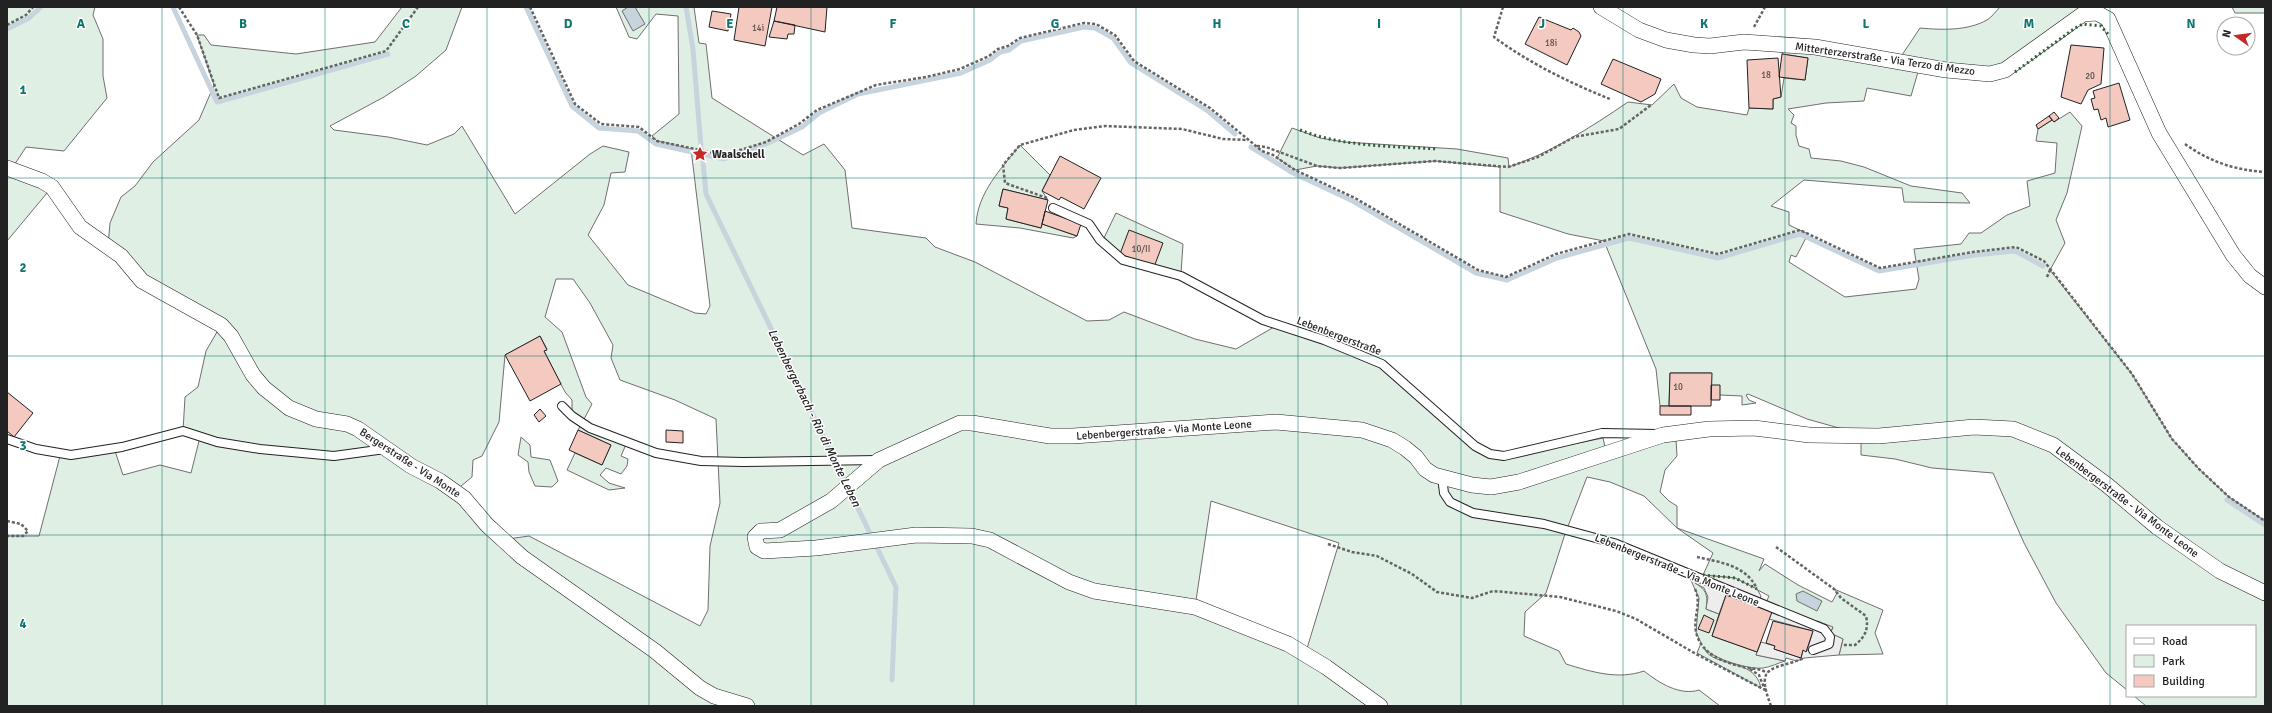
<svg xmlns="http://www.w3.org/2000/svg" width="2272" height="713" font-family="Signika,sans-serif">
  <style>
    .green { fill: #e0efe3; stroke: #6f6f6f; fill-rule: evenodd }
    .parking { fill: #ededed; stroke: #6f6f6f }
    .water { fill: #c7d3dd; stroke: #6f6f6f }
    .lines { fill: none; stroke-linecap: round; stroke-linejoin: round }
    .stream { stroke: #c7d3dd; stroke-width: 5 }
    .building { fill: #f3c9c0; stroke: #222 }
    .service-casing { stroke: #222; stroke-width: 10 }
    .minor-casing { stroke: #222; stroke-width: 16 }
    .path { stroke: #646464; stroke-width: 2.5; stroke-dasharray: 3 2; stroke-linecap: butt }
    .service { stroke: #fff; stroke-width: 8 }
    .minor { stroke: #fff; stroke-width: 15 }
    .hedge { stroke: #2f5e38; stroke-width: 3; stroke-dasharray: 2 3; stroke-linecap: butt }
    .grid { fill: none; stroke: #0f766e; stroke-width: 1; stroke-opacity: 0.55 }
    .labels { text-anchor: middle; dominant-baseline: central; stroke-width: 3; stroke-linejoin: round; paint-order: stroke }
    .number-label { font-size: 9px; fill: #564c4a }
    .street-label { font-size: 11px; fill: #222; stroke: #fff }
    .poi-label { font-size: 11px; font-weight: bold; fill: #222; stroke: #fff; text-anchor: start }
    .water-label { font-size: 12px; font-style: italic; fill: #222; stroke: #fff }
    .grid-label { font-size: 13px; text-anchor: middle; font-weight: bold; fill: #0f766e; stroke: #fff; stroke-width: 3; stroke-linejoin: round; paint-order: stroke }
  </style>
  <rect width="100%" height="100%" fill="#fff"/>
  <!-- green -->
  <path class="green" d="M7,7H95L93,15L103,39V76L107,98L64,151L26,147L11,170L52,187L7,241Z
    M402,7H462L446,50L416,76L384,97L330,126L334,130L388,137L427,145L454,134L462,126L515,214L590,154L603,146L629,152L625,172L611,173L604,205L588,235L628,285L695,313L706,314L710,306L691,149L657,141L652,136L679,114L678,16L656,14L637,39L629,37L616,7H694L699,43L706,44L712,98L803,155L824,144L845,170L852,228L926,238L935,247L975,262L1087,321L1109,320L1124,312L1195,339L1236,349L1274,327L1374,362L1454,431L1504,458L1603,438L1607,456L1676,439L1677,456L1665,470L1660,492L1669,501L1677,506V528L1764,559L1759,571L1765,564L1798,585L1832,602L1837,593L1834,589L1883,610L1875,633L1883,654L1839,655L1843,639L1830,633L1833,628L1817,621L1816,626L1765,605L1769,596L1735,578L1703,575L1713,553L1677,528L1644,496L1610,482L1587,477L1565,534L1546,593L1525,612L1524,636L1559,651L1566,664C1592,672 1618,680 1644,671C1659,683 1680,696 1699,690L1720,706H7V536H39L60,456L114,448L123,475L160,465L191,473L200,437L183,431L185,397L198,387L206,351L221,325L160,291L108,246L110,223L121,197L135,186L153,162L199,120L214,85L197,35H204L211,45L296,54L375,42ZM556,279H573L590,303L613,345L611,358L620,380L675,400L716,419L720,503L710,546L708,610L700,626L529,536L501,540L455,491L472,477L473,460L482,456L499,422L505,355L540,336L547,349L544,351L565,392L572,400V416L582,423L578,430L611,445L602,465L575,453L567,470L609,490L625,488L609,483L600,475L606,468L621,474L627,466L628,459L621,456L627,442L582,423L592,404L586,397L562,332L545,317ZM1211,501L1339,543L1305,655L1195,607Z
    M2000,7H2101L2005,70L1920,65L1911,96L1867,88L1864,101L1826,103L1788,109L1794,115L1791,123L1796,126V135L1799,146L1809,149L1811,158L1841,161L1864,167L1911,186L1962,193L1970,203L1904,202L1902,188L1804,180L1771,206L1789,212V225L1808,234L1796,257L1791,255L1789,262L1845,297L1916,289L1919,279L1914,249L1961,244L1969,233H1981L2007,215L2030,206L2027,181L2055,173L2057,143L2036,141L2038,129L2052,120L2054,122L2070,112L2082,126L2067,193L2056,220L2065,243L2050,270L2132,374L2172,439L2199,469L2229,497L2265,521V706H2146L2134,696H2255V626H2127V690L2106,673L2056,603L2024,543L1993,473L1932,468L1895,459L1861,455V439L1839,428L1807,419L1748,394L1746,395L1749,400L1756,403L1742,405V396L1720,395L1711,385V373H1670L1669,406H1660L1656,369L1604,241L1568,234L1500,212V167L1435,161L1340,168L1317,166L1295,170L1277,158L1292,128L1320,138L1344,142L1457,149L1508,158L1509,167C1552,152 1590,128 1628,102L1652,105L1674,84L1681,98L1697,107L1747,115L1749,108L1773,109V99L1781,97L1784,78L1805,80L1808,58L1782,54L1784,45L1898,61L1920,28C1942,30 1967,31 1987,20C1992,17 1996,11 2000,7Z
    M2232,7H2265V13H2235Z
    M1020,145L1050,175L1042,191L1048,200L1003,189L999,206L1008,208L1006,219L1041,228L1042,224L1077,236L1073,238L1020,228L976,224C978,192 1001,169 1020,145Z
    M1116,213L1183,244L1181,273L1122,256L1103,240Z
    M521,437L530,445L531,457L550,460L558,481L552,487L535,486L529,472L528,462L518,455Z
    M1688,574L1694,576L1695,583C1707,590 1708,596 1706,609L1719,614L1712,636L1757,652L1756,655L1785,661C1778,663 1771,667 1763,668C1750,670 1713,659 1704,648C1712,668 1755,657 1761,688L1697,653L1701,643L1696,632L1699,598Z"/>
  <!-- parking -->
  <path class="parking" d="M1703,575L1735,578L1757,589L1761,596L1759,602L1816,625L1817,621L1833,627L1830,633L1843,639L1839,655L1804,658L1797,661L1786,658L1785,661L1756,655L1761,642L1775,646L1774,649L1801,658L1803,650L1807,651L1813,631L1769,619L1771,612L1726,595L1719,614L1706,609L1708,597L1704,588L1695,583L1694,576L1702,579Z"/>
  <!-- water -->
  <path class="water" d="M628,7H635L645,24L633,31L622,11Z
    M1803,591L1822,601L1817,611L1797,601L1796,594Z"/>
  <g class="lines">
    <!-- stream -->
    <path class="stream" d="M173,7L217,102L388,54
      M526,7L572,106L599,128L638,131L656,144L724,159L766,144L802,127L819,113L858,94L961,73L990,60L1000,52L1009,50L1021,41L1084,27L1095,28L1113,38L1131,63L1208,111L1235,134
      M686,7L693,49L701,147
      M7,29L29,18L41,7
      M1251,147L1293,173L1353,201L1476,273L1507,280L1557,258L1629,238L1718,258L1800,234L1879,271L1974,255L2015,251L2043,266
      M703,162L706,194L896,587L892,680
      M2227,500L2265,525"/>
  </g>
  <!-- building -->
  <path class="building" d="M739,7H772L765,46L734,40Z
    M777,7H827L825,32L774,21Z
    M712,11L731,14L728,31L709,27Z
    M1539,17L1571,30L1573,28L1579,32L1581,36L1567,65L1525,44Z
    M774,21L795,25L794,34H788L787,39L769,37Z
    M2071,45L2104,48L2101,84L2088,90L2081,104L2061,97Z
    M1782,54L1808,58L1805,80L1779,77Z
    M1778,58L1781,97L1773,99V109L1749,108L1747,60Z
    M1613,59L1661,79L1655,94L1641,102L1601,84Z
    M2119,83L2130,120L2108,127L2106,118L2101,120L2098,109L2094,110L2091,99L2095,98L2093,91Z
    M2054,112L2059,118L2054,122L2049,116Z
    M2049,116L2052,120L2038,129L2036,125Z
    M1060,156L1101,178L1084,209L1061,197L1059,200L1042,191Z
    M1003,189L1048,200L1041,228L1006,219L1008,208L999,206Z
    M1045,211L1081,224L1077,236L1042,224Z
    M1129,230L1163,243L1154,267L1120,254Z
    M540,336L547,350L544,351L561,384L530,401L505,355Z
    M1670,373H1712L1711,406H1669Z
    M1711,385H1720V400H1711Z
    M7,392L33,413L14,437L7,431Z
    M1660,406H1691V415H1660Z
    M540,409L546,416L539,422L534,415Z
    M578,430L611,445L602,465L569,450Z
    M666,430L683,431V443L666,442Z
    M1726,595L1772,612L1757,652L1712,636Z
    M1704,615L1714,620L1709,633L1698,629Z
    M1773,621L1813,631L1806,652L1803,650L1801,658L1774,649L1775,646L1766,643Z"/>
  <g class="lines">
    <defs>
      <path id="service" d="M1053,208L1089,224L1100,240L1123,260L1181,276L1263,320L1324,340L1382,364L1475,446L1490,454L1504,456L1602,433L1658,434
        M562,406L572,416L590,428L656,453L701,461L743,462L878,460
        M7,439L36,449L71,455L122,447L183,431L217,442L260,449L334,456L385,449
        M1442,477L1444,493L1450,502L1473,513L1544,524L1614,543L1824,629L1830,637L1829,644L1813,650"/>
      <path id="minor" d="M1601,7L1639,30L1666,40L1694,45L1710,46L1744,42L1815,47L1946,70L1990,74L2005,70L2083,14L2097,13L2108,19L2159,133L2233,255L2250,276L2265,287
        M7,168L42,181L52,187L80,227L121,256L142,281L221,325L231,336L253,375L264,388L289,408L316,419L347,424L358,429L411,466L440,481L464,498L487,525L522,557L655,651L700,688L714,696L747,706
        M1380,706L1326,667L1288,644L1195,607L1094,591L1069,582L990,540L972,536L916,535L816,548L764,551L757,547L755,537L761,531L780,530L831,501L879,460L960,423H972L1050,436H1073L1276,422L1362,430L1392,440L1405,448L1416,457L1425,469L1434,475L1472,485L1491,487L1519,482L1663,435L1709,429L1754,428L1809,435L1879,436L1974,427L2013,429L2053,445L2107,485L2157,527L2220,571L2265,593"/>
    </defs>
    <!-- service casing -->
    <use href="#service" class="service-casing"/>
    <!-- minor casing -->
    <use href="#minor" class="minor-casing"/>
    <!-- path -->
    <path class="path" d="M179,7L197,35L219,98L386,51L418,7
      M530,7L575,104L601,124L639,127L657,141L724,155L766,142L799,124L817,110L876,85L926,77L960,69L989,56L998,49L1008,46L1020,38L1084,23L1096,24L1115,35L1134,61L1210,108L1262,151L1273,155L1295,170L1355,198L1478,270L1506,277L1556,254L1629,234L1718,254L1800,230L1880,268L1973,252L2016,247L2044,261L2132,374L2172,439L2199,469L2229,497L2265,521
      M1503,7L1494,37C1529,63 1570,83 1610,99
      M7,25L26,15L33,7
      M1754,27L1765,7
      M2185,144C2210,162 2235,170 2265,172
      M1257,146L1266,147L1317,166L1340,168L1435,161L1508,167L1538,157L1574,137L1619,129L1651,105
      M1047,198L1005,183L1003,165L1020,145L1074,130L1105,126L1182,129L1223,139L1248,140
      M2047,277L2050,270
      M7,521L21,524L28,531L23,536H7
      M1328,544L1352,552L1377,556L1412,574L1437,592L1472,598L1493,591L1560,597L1616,611L1636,619L1696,654L1765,690
      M1776,547L1834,589L1841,598L1866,616C1869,629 1865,637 1855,645H1841
      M1697,557C1719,562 1745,565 1756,587
      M1695,589C1702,604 1693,616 1696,632C1701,654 1723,662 1743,667C1751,669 1760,668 1767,673
      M1750,669L1759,675L1765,690
      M1771,706C1754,662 1774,671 1804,658"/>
    <!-- service -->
    <use href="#service" class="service"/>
    <!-- minor -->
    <use href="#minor" class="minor"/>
    <!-- hedge -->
    <path class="hedge" d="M2015,72L2075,28L2083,24L2101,26L2108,34
      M1300,130C1343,147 1392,146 1438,149
      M1703,575L1735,578L1757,589"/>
  </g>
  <!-- grid -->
  <path class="grid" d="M162,7V706M325,7V706M487,7V706M649,7V706M811,7V706M974,7V706M1136,7V706M1298,7V706M1461,7V706M1623,7V706M1785,7V706M1947,7V706M2110,7V706M7,178H2265M7,356H2265M7,535H2265"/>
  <!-- icons -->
  <defs>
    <symbol id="sight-bare" viewBox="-9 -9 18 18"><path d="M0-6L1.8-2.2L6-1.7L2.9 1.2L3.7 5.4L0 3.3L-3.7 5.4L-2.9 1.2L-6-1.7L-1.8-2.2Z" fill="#c62828" stroke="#fff" stroke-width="2.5" paint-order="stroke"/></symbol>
  </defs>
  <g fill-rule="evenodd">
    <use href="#sight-bare" x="689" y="143" width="22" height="22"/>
  </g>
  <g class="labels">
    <!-- number labels -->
    <g class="number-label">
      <text x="758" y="28">14i</text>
      <text x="1551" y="43">18i</text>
      <text x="1766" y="75">18</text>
      <text x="2090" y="76">20</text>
      <text x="1141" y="249">10/II</text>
      <text x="1678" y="387">10</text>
    </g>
    <!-- street labels -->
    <g class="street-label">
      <text transform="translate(1885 59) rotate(8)">Mitterterzerstraße - Via Terzo di Mezzo</text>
      <text transform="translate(1339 336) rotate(21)">Lebenbergerstraße</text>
      <text transform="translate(1164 430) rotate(-4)">Lebenbergerstraße - Via Monte Leone</text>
      <text transform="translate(410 463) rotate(33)">Bergerstraße - Via Monte</text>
      <text transform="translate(2127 502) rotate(37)">Lebenbergerstraße - Via Monte Leone</text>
      <text transform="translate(1677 570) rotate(22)">Lebenbergerstraße - Via Monte Leone</text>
    </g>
    <!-- poi labels -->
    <g class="poi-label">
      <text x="712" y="154">Waalschell</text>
    </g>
    <!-- water labels -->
    <g class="water-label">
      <text transform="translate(814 418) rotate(64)">Lebenbergerbach - Rio di Monte Leben</text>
    </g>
  </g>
  <g class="grid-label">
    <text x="81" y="28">A</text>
    <text x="243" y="28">B</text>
    <text x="406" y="28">C</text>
    <text x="568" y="28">D</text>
    <text x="730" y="28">E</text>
    <text x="893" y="28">F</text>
    <text x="1055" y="28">G</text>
    <text x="1217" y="28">H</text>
    <text x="1379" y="28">I</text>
    <text x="1542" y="28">J</text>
    <text x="1704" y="28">K</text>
    <text x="1866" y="28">L</text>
    <text x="2029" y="28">M</text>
    <text x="2191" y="28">N</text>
    <text x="23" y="94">1</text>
    <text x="23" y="272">2</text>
    <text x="23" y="450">3</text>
    <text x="23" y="628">4</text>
  </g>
  <!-- border -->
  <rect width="2272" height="713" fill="none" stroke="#222222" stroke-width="16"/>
  <!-- legend -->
  <rect x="2126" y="625" width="130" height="72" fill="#ffffff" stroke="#a7a7a7"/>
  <rect x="2134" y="638" width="20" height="6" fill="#ffffff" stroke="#a7a7a7"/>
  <text x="2162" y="645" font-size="12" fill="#222222">Road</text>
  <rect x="2134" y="655" width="20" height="12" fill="#e0efe3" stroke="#a7a7a7"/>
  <text x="2162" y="665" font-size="12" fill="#222222">Park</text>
  <rect x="2134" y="675" width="20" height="12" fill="#f3c9c0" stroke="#a7a7a7"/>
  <text x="2162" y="685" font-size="12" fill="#222222">Building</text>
  <!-- north arrow -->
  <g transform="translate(2236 36) rotate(284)"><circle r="19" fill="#ffffff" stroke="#a7a7a7"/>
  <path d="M0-3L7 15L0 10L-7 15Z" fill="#c62828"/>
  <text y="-6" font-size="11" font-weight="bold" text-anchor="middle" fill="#222222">N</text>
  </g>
</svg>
